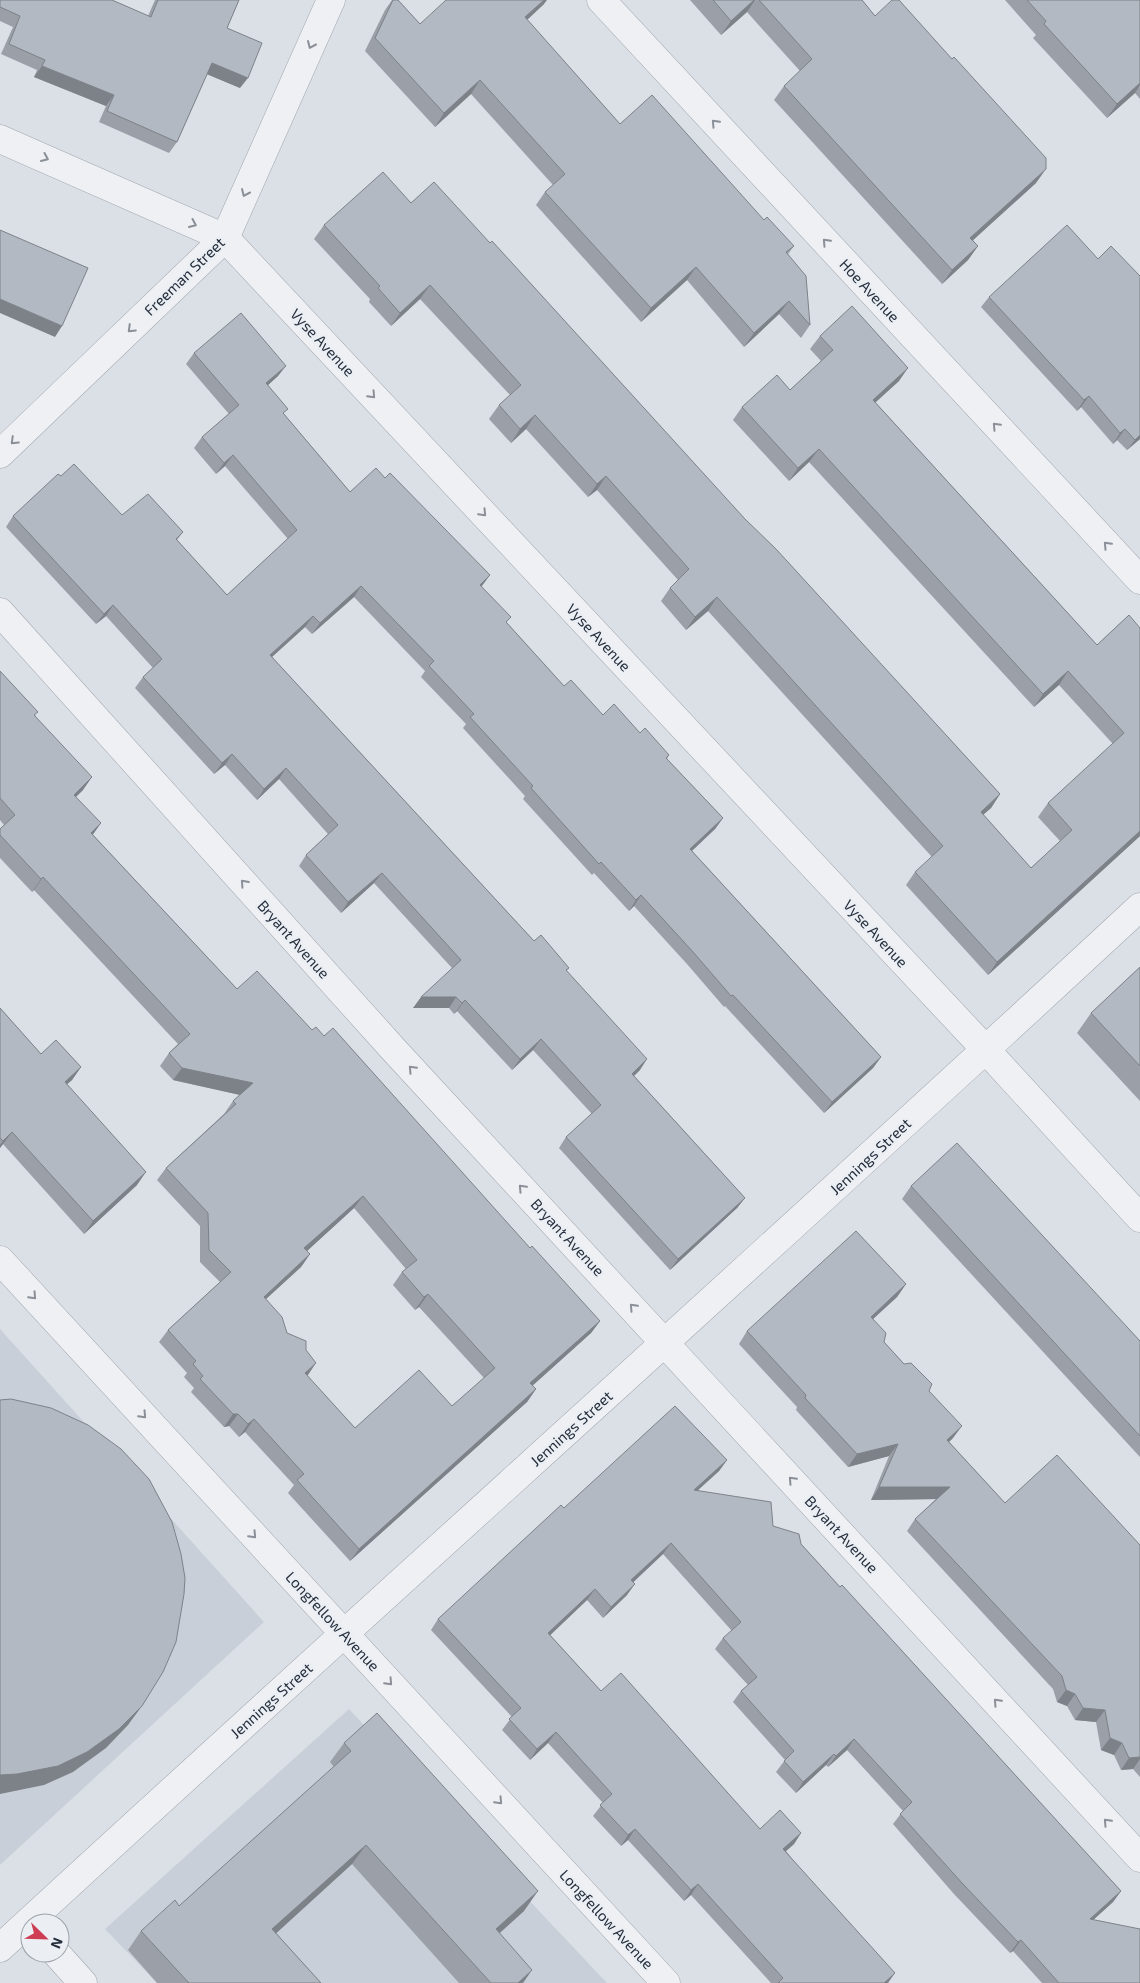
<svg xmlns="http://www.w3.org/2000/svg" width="1140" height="1983" font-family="'Exo 2',sans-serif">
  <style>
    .built { fill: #c9cfd8 }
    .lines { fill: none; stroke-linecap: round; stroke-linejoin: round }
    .minor-casing { stroke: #a1a7b0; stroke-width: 29 }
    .minor { stroke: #eef0f4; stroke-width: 28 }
    .wall { fill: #9a9fa8; fill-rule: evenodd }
    .shaded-wall { fill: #7d8288 }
    .building { fill: #b3b9c3; stroke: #7d8288; fill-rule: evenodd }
    .oneway { stroke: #8a8f98 }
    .labels { text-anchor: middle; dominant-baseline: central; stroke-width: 5; stroke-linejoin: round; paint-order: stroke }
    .street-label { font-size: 15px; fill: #252e3c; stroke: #ebeff4 }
  </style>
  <rect width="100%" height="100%" fill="#dbe0e6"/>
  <!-- built -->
  <path class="built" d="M0,1329L264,1622L0,1865Z
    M349,1709L375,1737L607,1983H157L105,1929Z"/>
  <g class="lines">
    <defs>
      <path id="minor" d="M601,0L1140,580
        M0,139L225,238L986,1050L1140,1218
        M0,454L225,238L331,0
        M0,612L394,1050L1140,1858
        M0,1260L666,1983
        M0,1948C379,1599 763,1257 1140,907
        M56,1953L83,1983"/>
    </defs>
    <!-- minor casing -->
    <use href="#minor" class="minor-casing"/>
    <!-- minor -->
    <use href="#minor" class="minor"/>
  </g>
  <!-- wall -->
  <path class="wall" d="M0,0L148,16L155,0H239L227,28L240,88L207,74L177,142L169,153L99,122L106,106L34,77L37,70L1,54L13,27L0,21Z
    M392,0H398L420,24L544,4L527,20L620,124L764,220L794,246L788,254L810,325L801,338L779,314L744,347L687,280L641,322L536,205L545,192L553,185L471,94L435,127L365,51L385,10Z
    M690,0H862L875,16L1036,183L973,240L978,246L968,260L942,284L774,100L784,86L800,71L747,12L721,35Z
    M1005,0H1140V99L1135,93L1107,118L1033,38L1036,35Z
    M411,203L745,519L1000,794L991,808L983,815L1031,868L1060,841L1038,817L1048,803L1113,744L1059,685L1034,707L809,462L789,481L733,420L742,407L790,390L821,361L810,349L820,336L899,381L875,402L1097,645L1129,615L1140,836L988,975L906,885L915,872L932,857L708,611L686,630L661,601L670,588L678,580L597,490L588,497L526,429L511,443L489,419L499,405L510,395L420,299L391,326L369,302L370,299L314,239L324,225Z
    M989,297L1140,439L1127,450L1117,440L1113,444L1081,407L1077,411L981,307Z
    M194,353L278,376L268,385L284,414L350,492L482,587L507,623L564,686L603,715L640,733L669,755L667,759L723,818L715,829L692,851L881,1057L873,1068L824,1113L725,1006L724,1007L687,964L634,906L629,911L594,873L592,875L523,799L525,796L463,728L466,724L421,677L425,671L354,597L312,634L305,627L272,657L534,941L569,968L566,971L640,1070L634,1076L745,1198L737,1208L670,1270L559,1148L566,1137L592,1114L533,1050L512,1070L457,1011L454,1014L449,1008H413L452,968L374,883L341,913L299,866L306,855L328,834L279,779L257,800L225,765L214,774L135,688L143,677L153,668L106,616L96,624L6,527L13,516L61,476L122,515L183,532L177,540L227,595L288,539L225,466L216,474L194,448L202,437L229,414L186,364Z
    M0,671L35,715L83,790L76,797L93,835L237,989L312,1030L530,1248L600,1321L591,1333L532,1386L536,1389L527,1402L350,1561L288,1493L294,1485L245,1432L239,1437L229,1426L224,1427L191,1392L194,1388L184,1377L187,1373L159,1342L168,1330L220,1282L200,1262V1226L157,1180L166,1168L224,1114L233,1101L240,1095L173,1080L160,1066L169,1053L178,1044L34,890L32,892L0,858V829L4,825L0,820ZM354,1208L406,1269L402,1272L393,1285L415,1310L419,1307L484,1378L452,1406L355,1428L307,1376L306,1350L287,1333L266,1299L301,1267L310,1254L307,1251Z
    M1140,967V1101L1077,1033L1091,1013Z
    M0,1008L41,1054L81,1067L72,1080L67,1084L137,1185L84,1234L3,1144L0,1148Z
    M911,1186L1140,1341V1457L902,1199Z
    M906,1284L897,1297L873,1319L884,1342L929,1391L953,1438L949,1442L1005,1503L1140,1545V1777L1133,1769L1121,1770L1114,1755L1101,1750L1096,1722L1075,1720L1067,1706L1057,1702L1053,1689L907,1531L915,1519L936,1499L871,1500L889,1456L848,1467L796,1410L797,1407L739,1344L747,1331Z
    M727,1460L719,1471L698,1490L773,1526L801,1544L840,1587L1121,1891L1113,1902L1093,1920L1140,1983H1042L1013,1951L1010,1953L954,1894L893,1824L903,1811L847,1750L828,1767L826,1765L796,1793L776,1772L785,1760L733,1702L741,1691L748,1685L715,1649L723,1638L732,1631L663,1554L633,1582L627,1595L603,1618L587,1600L550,1635L601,1691L760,1829L801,1833L794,1844L786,1851L888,1983H771L691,1895L684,1901L628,1840L621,1846L593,1816L603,1803L548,1743L530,1760L502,1730L512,1717L431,1630L438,1619L564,1508Z
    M344,1743L524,1911L499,1933L523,1983H459L352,1864L276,1933L321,1983H157L128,1950L141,1931L179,1906L334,1767L330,1762Z"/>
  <!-- shaded-wall -->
  <path class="shaded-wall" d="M544,0H547L544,4L515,31L525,17Z
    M754,0H755L747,12L721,35L731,21Z
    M212,63L248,78L240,88L204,73Z
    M42,66L114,95L106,106L34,77Z
    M480,80L471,94L435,127L444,113Z
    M1140,83V85L1135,93L1107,118L1117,104Z
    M1046,169L1036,183L960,252L970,238Z
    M978,246L968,260L942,284L952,270Z
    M696,267L687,280L641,322L651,308Z
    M430,285L420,299L391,326L400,313Z
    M0,299L62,326L55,337L0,313Z
    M789,301L779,314L744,347L754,333Z
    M286,366L278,376L258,394L266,383Z
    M908,368L899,381L864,413L873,400Z
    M1089,396L1081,407L1077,411L1084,400Z
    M535,415L526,429L511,443L520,429Z
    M1125,429L1117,440L1113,444L1120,433Z
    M1140,435V439L1127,450L1135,440Z
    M819,449L809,462L789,481L798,468Z
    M233,455L225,466L216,474L224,463Z
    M606,476L597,490L588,497L597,484Z
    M490,575L482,586L472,596L480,585Z
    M361,586L354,597L312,634L320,623Z
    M717,597L708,611L686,630L695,617Z
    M113,605L106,616L96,624L104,614Z
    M313,616L305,627L263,665L270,655Z
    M1068,671L1059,685L1034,707L1043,694Z
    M232,754L225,765L214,774L222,763Z
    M286,768L279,779L257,800L264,789Z
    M92,777L83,790L65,807L74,795Z
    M1000,794L991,808L971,825L981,812Z
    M723,818L715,829L682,860L690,849Z
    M101,823L92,836L91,833Z
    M1140,831V836L988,975L997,962Z
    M382,873L374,883L341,913L348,902Z
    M43,877L34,890L32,892L41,879Z
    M641,895L634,906L629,911L636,900Z
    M421,997H456L449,1008H413Z
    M465,1000L457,1011L454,1014L462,1003Z
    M541,1039L533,1050L512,1070L520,1059Z
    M881,1057L873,1068L824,1113L832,1102Z
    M647,1059L640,1070L624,1085L632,1074Z
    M81,1067L72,1080L56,1094L65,1082Z
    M182,1068L253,1083L245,1096L173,1080Z
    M12,1132L0,1148V1145L3,1141Z
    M146,1172L137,1185L84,1234L93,1221Z
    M363,1196L354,1208L296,1261L304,1248Z
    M745,1198L737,1208L670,1270L678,1259Z
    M310,1254L301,1267L255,1309L264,1297Z
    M906,1284L897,1297L862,1329L871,1317Z
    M428,1294L419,1307L415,1310L424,1297Z
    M600,1321L591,1333L521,1396L530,1383Z
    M316,1363L308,1375L296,1386L305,1373Z
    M536,1389L527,1402L350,1561L359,1549Z
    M233,1414H238L229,1426L224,1427Z
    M254,1419L245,1432L239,1437L248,1424Z
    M962,1426L953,1438L938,1452L947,1440Z
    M898,1444L889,1456L848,1467L857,1454Z
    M727,1460L719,1471L686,1501L694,1490Z
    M879,1487H950L941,1499L871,1500Z
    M671,1543L663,1554L624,1591L631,1580Z
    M635,1584L627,1595L603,1618L611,1607Z
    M595,1589L587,1600L541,1644L548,1633Z
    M1066,1690L1075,1694L1067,1706L1057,1702Z
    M142,1706L128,1725L106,1748L73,1772L44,1785L0,1794V1775Z
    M1083,1708L1105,1710L1096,1722L1075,1720Z
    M556,1732L548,1743L530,1760L537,1749Z
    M1110,1738L1122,1743L1114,1755L1101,1750Z
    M854,1739L847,1750L828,1767L836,1756Z
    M834,1754L826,1765L796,1793L803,1782Z
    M1140,1757V1759L1133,1769L1121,1770L1129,1758Z
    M635,1829L628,1840L621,1846L628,1835Z
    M801,1833L794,1844L776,1860L783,1849Z
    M366,1845L352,1864L259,1949L272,1929Z
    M698,1884L691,1895L684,1901L691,1890Z
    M538,1891L524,1911L482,1949L496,1929Z
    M1121,1891L1113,1902L1082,1930L1090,1919Z
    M1021,1940L1013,1951L1010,1953L1018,1942Z
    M532,1970L523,1983H518Z
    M895,1973L888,1983H884Z"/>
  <!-- building -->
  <path class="building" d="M0,0H112L151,17L158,0H239L227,28L262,43L248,78L212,63L177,142L107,111L114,95L42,66L45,60L9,44L20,16L0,7Z
    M393,0H398L420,24L446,0H544L525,17L620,124L652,95L764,220L767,217L794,246L786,252L806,276L810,325L789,301L754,333L696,267L651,308L545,192L565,174L480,80L444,113L375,38Z
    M713,0H754L731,21Z
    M759,0H862L875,16L892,0H899L952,59L954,57L1046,158V169L970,238L978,246L952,270L784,86L812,59Z
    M1027,0H1140V83L1117,104L1044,24L1046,21Z
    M383,172L411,203L434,182L490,243L492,241L745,519L776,549L1000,794L981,812L1031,868L1072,830L1048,803L1124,733L1068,671L1043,694L819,449L798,468L742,407L777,375L790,390L833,350L820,336L852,306L908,368L873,400L1097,645L1129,615L1140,628V831L997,962L915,872L943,846L717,597L695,617L670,588L689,569L606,476L597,484L535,415L520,429L499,405L521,385L430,285L400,313L378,288L380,286L324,225Z
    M1067,225L1098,259L1111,246L1140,276V435L1135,440L1125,429L1120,433L1089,396L1084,400L989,297Z
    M0,230L88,268L62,326L0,299Z
    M241,313L286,366L266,383L288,409L283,413L350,492L376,468L385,478L390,473L490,575L480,585L511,617L506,622L564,686L571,680L603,715L614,704L640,733L645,728L669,755L666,758L723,818L690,849L881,1057L832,1102L733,995L731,996L694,953L641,895L636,900L601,862L599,864L531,788L533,786L470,717L474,714L429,666L434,661L361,586L320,623L313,616L270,655L534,941L541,935L569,968L566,970L647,1059L632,1074L745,1198L678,1259L566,1137L601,1105L541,1039L520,1059L465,1000L462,1003L456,997H421L461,960L382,873L348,902L306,855L338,825L286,768L264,789L232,754L222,763L143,677L162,659L113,605L104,614L13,516L58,474L61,476L74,464L122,515L148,494L183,532L176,539L227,595L297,530L233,455L224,463L202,437L239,405L194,353Z
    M0,671L38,712L34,715L92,777L74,795L101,823L91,833L237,989L257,971L312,1030L316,1027L324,1036L333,1028L530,1248L532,1246L600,1321L530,1383L536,1389L359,1549L297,1480L304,1474L254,1419L248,1424L238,1414H233L200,1379L203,1376L193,1364L196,1361L168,1330L231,1272L209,1250L208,1213L166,1168L236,1104L233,1101L253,1083L182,1068L169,1053L190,1034L43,877L41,879L0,835V829L15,815L0,798ZM363,1196L417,1260L402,1272L424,1297L428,1294L495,1368L452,1406L419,1370L355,1428L305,1373L316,1363L306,1350V1341L287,1333L282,1317L264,1297L310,1254L304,1248Z
    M1140,967V1066L1091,1013Z
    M0,1008L41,1054L56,1040L81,1067L65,1082L146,1172L93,1221L12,1132L3,1141L0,1138Z
    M957,1143L1140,1341V1436L911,1186Z
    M856,1231L906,1284L871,1317L886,1333L884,1342L904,1364L911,1363L932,1384L929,1391L962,1426L947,1440L1005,1503L1057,1455L1140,1545V1757L1129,1758L1122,1743L1110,1738L1105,1710L1083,1708L1075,1694L1066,1690L1062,1676L915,1519L950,1487H879L898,1444L857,1454L805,1398L806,1395L747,1331Z
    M11,1399L51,1408L88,1425L121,1449L149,1479L172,1522L181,1554L185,1578L184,1594L176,1642L163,1672L142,1706L119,1729L87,1752L58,1766L17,1774L0,1775V1400Z
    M675,1406L727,1460L694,1490L771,1502L773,1526L799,1534L801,1544L840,1587L842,1585L1121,1891L1090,1919L1140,1929V1983H1059L1021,1940L1018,1942L962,1883L900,1814L912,1802L854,1739L836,1756L834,1754L803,1782L784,1761L794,1751L741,1691L757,1677L723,1638L741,1622L671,1543L631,1580L635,1584L611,1607L595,1589L548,1633L601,1691L621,1673L760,1829L780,1810L801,1833L783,1849L895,1973L884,1983H778L783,1978L698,1884L691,1890L635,1829L628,1835L600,1805L612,1794L556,1732L537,1749L509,1719L521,1708L438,1619L561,1505L564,1508Z
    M377,1713L538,1891L496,1929L532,1970L518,1983H491L366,1845L272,1929L321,1983H189L141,1931L175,1900L179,1906L351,1751L344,1743Z"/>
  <!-- one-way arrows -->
  <defs><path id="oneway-chevron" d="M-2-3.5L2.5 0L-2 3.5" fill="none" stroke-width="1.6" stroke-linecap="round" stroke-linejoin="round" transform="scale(1.25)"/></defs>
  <g class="oneway">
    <use href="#oneway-chevron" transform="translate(311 45) rotate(114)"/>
    <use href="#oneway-chevron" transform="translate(715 123) rotate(-133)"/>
    <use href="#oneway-chevron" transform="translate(45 158) rotate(24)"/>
    <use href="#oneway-chevron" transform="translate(245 193) rotate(114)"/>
    <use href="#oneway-chevron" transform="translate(193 224) rotate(24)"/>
    <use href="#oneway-chevron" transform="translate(826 242) rotate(-133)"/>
    <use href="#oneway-chevron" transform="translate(131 329) rotate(136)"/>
    <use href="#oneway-chevron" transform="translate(372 395) rotate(47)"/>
    <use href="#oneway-chevron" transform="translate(996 426) rotate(-133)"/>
    <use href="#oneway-chevron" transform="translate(14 441) rotate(136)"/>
    <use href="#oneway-chevron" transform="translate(483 513) rotate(47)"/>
    <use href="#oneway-chevron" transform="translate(1107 545) rotate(-133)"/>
    <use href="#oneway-chevron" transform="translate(244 883) rotate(-132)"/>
    <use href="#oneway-chevron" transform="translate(412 1069) rotate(-133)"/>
    <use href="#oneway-chevron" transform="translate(522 1188) rotate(-133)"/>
    <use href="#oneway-chevron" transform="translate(33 1296) rotate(47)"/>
    <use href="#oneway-chevron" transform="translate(633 1307) rotate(-133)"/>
    <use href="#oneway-chevron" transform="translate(143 1415) rotate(47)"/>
    <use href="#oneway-chevron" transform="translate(792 1480) rotate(-133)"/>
    <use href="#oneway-chevron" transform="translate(253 1535) rotate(47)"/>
    <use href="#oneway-chevron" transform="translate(389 1682) rotate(47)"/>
    <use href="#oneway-chevron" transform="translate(997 1702) rotate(-133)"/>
    <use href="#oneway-chevron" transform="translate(499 1801) rotate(47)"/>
    <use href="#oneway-chevron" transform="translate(1107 1822) rotate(-133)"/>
  </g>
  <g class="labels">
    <!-- street labels -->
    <g class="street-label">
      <text transform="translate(184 276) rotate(-44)">Freeman Street</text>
      <text transform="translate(870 290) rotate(47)">Hoe Avenue</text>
      <text transform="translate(323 342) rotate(47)">Vyse Avenue</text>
      <text transform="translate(599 637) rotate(47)">Vyse Avenue</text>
      <text transform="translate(876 933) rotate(47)">Vyse Avenue</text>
      <text transform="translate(294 939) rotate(48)">Bryant Avenue</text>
      <text transform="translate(870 1156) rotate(-43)">Jennings Street</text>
      <text transform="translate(568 1237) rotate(47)">Bryant Avenue</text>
      <text transform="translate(571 1428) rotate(-42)">Jennings Street</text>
      <text transform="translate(842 1534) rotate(47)">Bryant Avenue</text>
      <text transform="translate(333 1621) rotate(47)">Longfellow Avenue</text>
      <text transform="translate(271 1700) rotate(-42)">Jennings Street</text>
      <text transform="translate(607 1919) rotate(47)">Longfellow Avenue</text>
    </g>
  </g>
  <!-- north arrow -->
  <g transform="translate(45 1938) rotate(113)"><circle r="24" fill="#ebeff4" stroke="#9ca2aa"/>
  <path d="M0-4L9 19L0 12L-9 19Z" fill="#cf3d55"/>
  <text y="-8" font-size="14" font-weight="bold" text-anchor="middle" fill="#252e3c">N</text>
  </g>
</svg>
